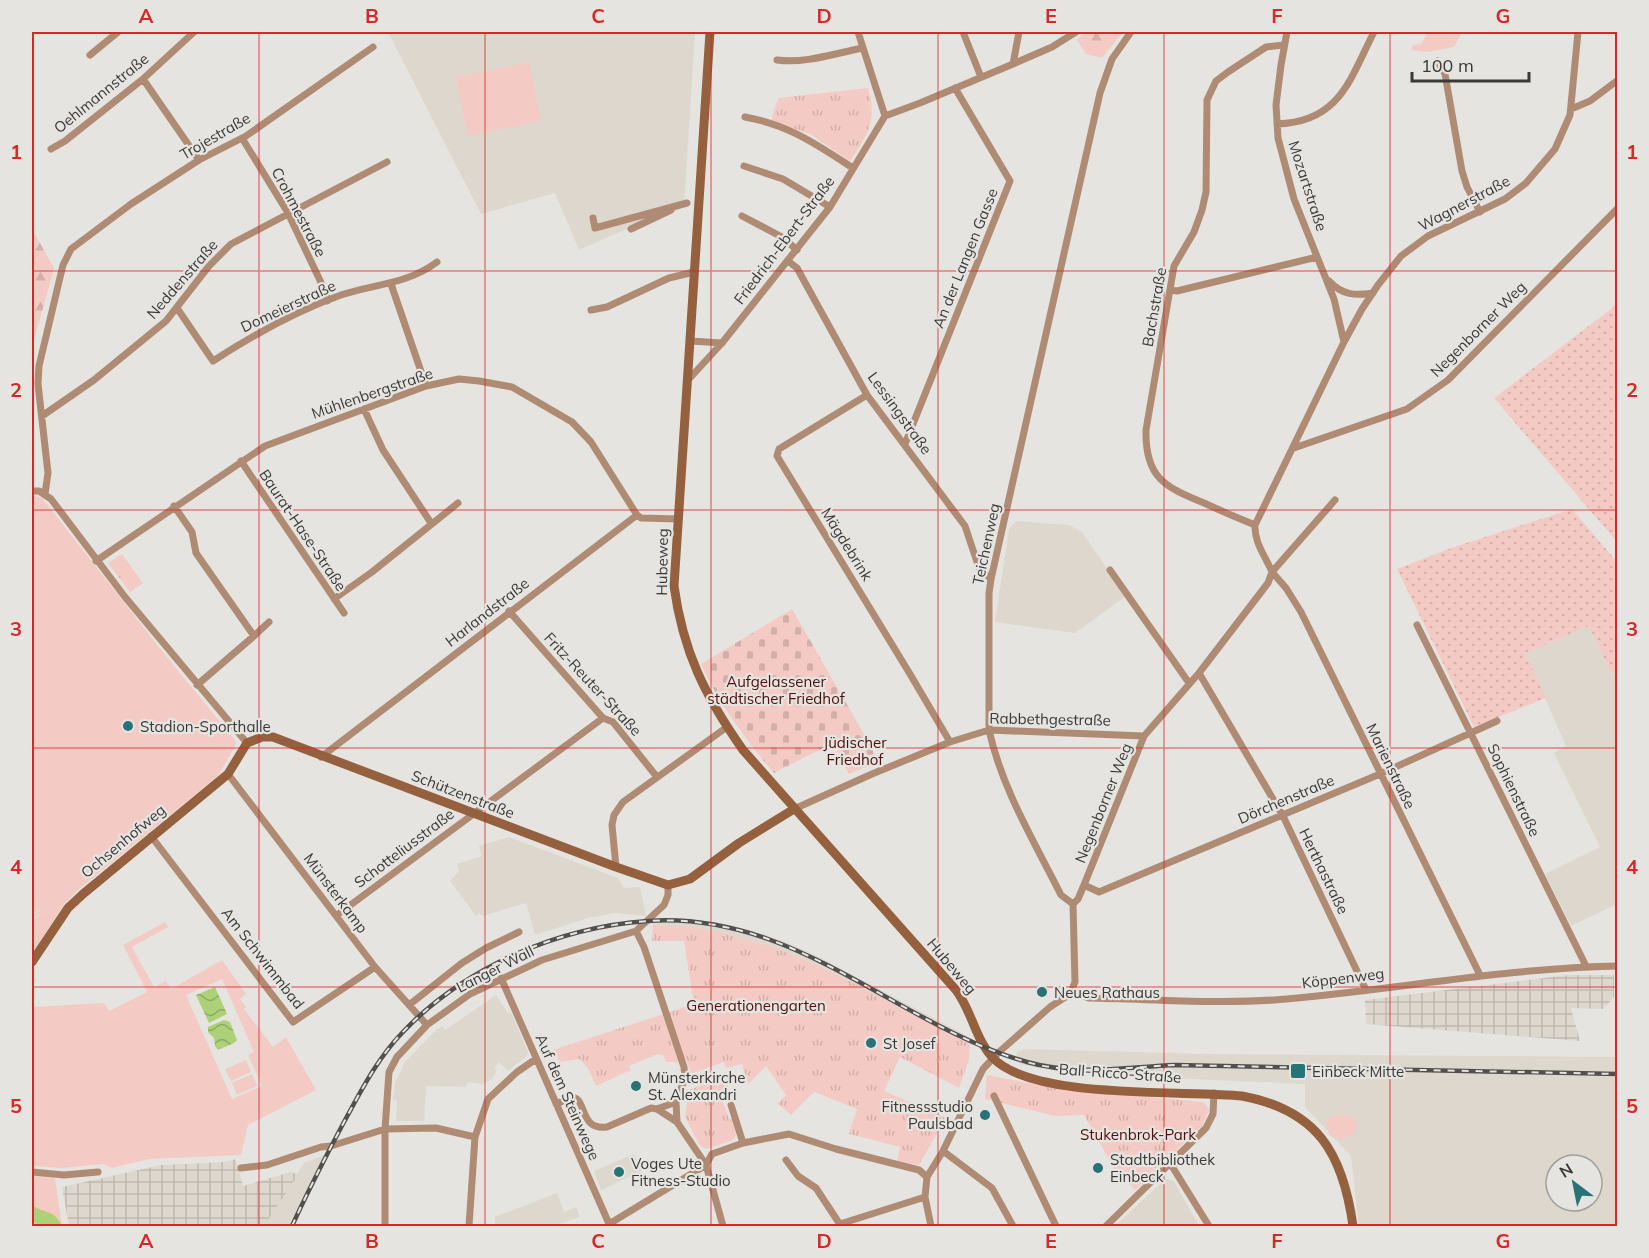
<svg xmlns="http://www.w3.org/2000/svg" width="1649" height="1258" font-family="Mulish,sans-serif">
  <style>
    .built { fill: #ded7cd; fill-rule: evenodd }
    .industrial { fill: url(#industrial-grid) }
    .grass { fill: #f4cbc4; fill-rule: evenodd }
    .forest { fill: url(#forest-firs) }
    .cemetery { fill: url(#cemetery-stones) }
    .park { fill: url(#park-tufts) }
    .garden { fill: url(#garden-dots) }
    .water { fill: url(#water-waves) }
    .lines { fill: none; stroke-linecap: round; stroke-linejoin: round }
    .stream { stroke: #add176; stroke-width: 2 }
    .river { stroke: #add176; stroke-width: 14 }
    .street { stroke: #b08b74; stroke-width: 7 }
    .secondary { stroke: #94603d; stroke-width: 9 }
    .rail-casing { stroke: #51504e; stroke-width: 4.5 }
    .rail { stroke: #e6e4e0; stroke-width: 2; stroke-dasharray: 7; stroke-linecap: butt }
    .grid { fill: none; stroke: #d62828; stroke-width: 1.5; stroke-opacity: 0.55 }
    .poi-dot { fill: #287377; stroke: #e6e4e0; stroke-width: 2 }
    .labels { text-anchor: middle; dominant-baseline: central; stroke-width: 4.5; stroke-linejoin: round; paint-order: stroke }
    .street-label { font-size: 15px; fill: #3a3938; stroke: #e6e4e0 }
    .park-label { font-size: 15px; fill: #4e100c; stroke: #e6e4e0 }
    .poi-label { font-size: 15px; fill: #3a3938; stroke: #e6e4e0; text-anchor: start }
    .neatline { fill: none; stroke: #d62828; stroke-width: 2 }
    .grid-label { font-size: 20px; text-anchor: middle; font-weight: bold; fill: #d62828 }
  </style>
  <defs>
    <pattern id="industrial-grid" width="8" height="8" patternUnits="userSpaceOnUse" patternTransform="scale(1.5)"><rect width="8" height="8" fill="#ded7cd"/><path d="M0 4h8M4 0v8" fill="none" stroke="#bfb9b1"/></pattern>
    <pattern id="forest-firs" width="22" height="20" patternUnits="userSpaceOnUse" patternTransform="scale(1.5)"><rect width="22" height="20" fill="#f4cbc4"/><path d="M5 1l3.5 6h-7zM16 11l3.5 6h-7z" fill="#d2afa9"/></pattern>
    <pattern id="cemetery-stones" width="16" height="16" patternUnits="userSpaceOnUse" patternTransform="scale(1.5)"><rect width="16" height="16" fill="#f4cbc4"/><path d="M2 7V4a2 2 0 0 1 4 0v3zM10 15v-3a2 2 0 0 1 4 0v3z" fill="#d2afa9"/></pattern>
    <pattern id="park-tufts" width="24" height="20" patternUnits="userSpaceOnUse" patternTransform="scale(1.5)"><rect width="24" height="20" fill="#f4cbc4"/><path d="M3 7l-1-3M5 7V3M7 7l1-3M15 17l-1-3M17 17v-4M19 17l1-3" fill="none" stroke="#d2afa9"/></pattern>
    <pattern id="garden-dots" width="8" height="8" patternUnits="userSpaceOnUse" patternTransform="scale(1.5)"><rect width="8" height="8" fill="#f4cbc4"/><path d="M2 2h.1M6 6h.1" fill="none" stroke="#d2afa9" stroke-width="1.8" stroke-linecap="round"/></pattern>
    <pattern id="water-waves" width="16" height="10" patternUnits="userSpaceOnUse" patternTransform="scale(1.5)"><rect width="16" height="10" fill="#add176"/><path d="M0 5q4-4 8 0t8 0" fill="none" stroke="#8eab62"/></pattern>
  </defs>
  <rect width="100%" height="100%" fill="#e6e4e0"/>
  <!-- built -->
  <path class="built" d="M392,32H695L684,207L633,231L631,227L579,250L555,193L481,214L389,34Z
    M1016,521L1069,525L1082,532L1126,596L1075,633L995,622L1009,529Z
    M1589,626L1611,673L1617,672V728L1614,730L1618,737L1617,904L1571,926L1545,874L1600,847L1554,753L1566,746L1525,653Z
    M509,837L618,878L624,888L640,887L646,916L615,913L588,918L535,935L526,903L482,916L479,913L476,916L450,881L459,871L457,864L482,856L479,846Z
    M659,918L690,919L722,924L753,931L786,942L819,957L967,1036L970,1044L822,967L773,947L723,933L691,927L653,925Z
    M496,995L508,1013L511,1012L528,1052L527,1056L508,1071L499,1062L495,1067L496,1073L492,1079L482,1084L468,1082L465,1087L426,1086L424,1121H396L397,1100L393,1099L395,1083L405,1062L437,1029L442,1026L445,1030Z
    M1025,1049L1209,1054L1617,1057V1226H1359L1351,1156L1305,1107V1084L1072,1074L1019,1064L1016,1052ZM1556,1165H1592V1201H1556Z
    M328,1154L295,1226H264L304,1163Z
    M634,1154L642,1171L601,1190L594,1171Z
    M1165,1179L1173,1180L1199,1226H1115Z
    M557,1193L564,1212L576,1207L580,1217L559,1224V1226H495V1217Z"/>
  <!-- industrial -->
  <path class="industrial" d="M1569,975H1614V997L1603,1009L1571,1008L1580,1041L1366,1024L1365,1000Z
    M236,1159L243,1186L291,1172L298,1175L264,1226H69L62,1187L161,1165L225,1162Z"/>
  <!-- grass -->
  <path class="grass" d="M1428,32H1462L1454,47L1428,52L1411,50L1413,45L1421,44Z
    M529,62L541,121L468,136L456,77Z
    M32,495L42,498L166,656L235,740L236,744L218,776L78,890L64,904L32,954V919L47,911L32,918V915L45,908L32,914Z
    M165,922L168,927L132,947L154,987L166,981L171,989L222,960L246,994L240,999L246,1007L244,1009L273,1047L286,1037L316,1090L248,1125L241,1155L149,1159L112,1168L103,1164L62,1168L32,1166V1007L104,1003L109,1011L147,992L123,945ZM222,979L254,1052L248,1055L262,1086L232,1099L186,995Z
    M246,1060L251,1072L231,1081L225,1069Z
    M252,1074L257,1086L237,1095L232,1083Z
    M1334,1115C1344,1114 1353,1114 1357,1125L1354,1134L1341,1140L1330,1136L1326,1125L1328,1118Z
    M32,1176L55,1178L62,1226H32Z"/>
  <!-- forest -->
  <path class="forest" d="M1085,32H1123L1102,58L1086,54L1077,40Z
    M32,229L54,268L32,348Z"/>
  <!-- cemetery -->
  <path class="cemetery" d="M792,609L868,741L878,762L849,774L833,743L774,773C745,739 719,704 701,664Z"/>
  <!-- park -->
  <path class="park" d="M868,88C878,121 867,135 850,161L810,134L771,121L778,98Z
    M122,554L143,583L130,592L108,563Z
    M653,925L691,927L723,933L773,947L822,967L970,1044L969,1060L959,1088L900,1057L884,1091L946,1118L919,1165L897,1162L900,1147L849,1134L857,1109L814,1092L791,1115L778,1104L786,1095L766,1066L748,1084L742,1064L726,1068L724,1062L691,1074L685,1057L677,1063L674,1062H666L663,1055L657,1054L629,1066L631,1070L596,1086L589,1070L580,1059L560,1062L553,1050L694,1004L684,941H652Z
    M987,1075L1059,1089L1204,1102L1209,1110L1202,1126L1135,1190L1114,1168L1084,1115L1056,1116L985,1099Z
    M728,1076L727,1091L724,1093L726,1100L723,1102L729,1119L733,1120L736,1135L733,1140L706,1149L700,1146L685,1117L689,1090Z"/>
  <!-- garden -->
  <path class="garden" d="M1617,301V542L1494,398L1611,309Z
    M1572,509L1617,562V671L1611,673L1589,626L1525,653L1546,698L1474,727L1397,569L1451,548Z"/>
  <!-- water -->
  <path class="water" d="M215,987L227,1014L209,1023L196,995Z
    M224,1020L230,1022L237,1040L234,1043L218,1050L215,1046L214,1038L208,1032V1027Z"/>
  <g class="lines">
    <!-- stream -->
    <path class="stream" d="M36,1216L37,1226"/>
    <!-- river -->
    <path class="river" d="M32,1213C39,1219 49,1216 54,1226"/>
    <!-- street -->
    <path class="street" d="M858,32L885,116
      M963,32L981,77
      M1287,32L1281,65L1276,105L1278,138L1294,199L1334,299L1344,342
      M90,55L118,32
      M777,60C805,64 836,53 863,48
      M1437,61L1445,74L1462,171L1467,187L1480,212
      M1013,64L1052,47L1076,32
      M143,79L199,160
      M1571,109L1590,101L1618,80
      M745,117C789,125 816,144 853,168
      M1277,124C1340,122 1350,79 1374,32
      M242,138L288,213L326,293L327,301
      M51,149L65,141L143,79L194,32
      M744,166L783,179L830,207
      M742,216L782,237L797,250
      M593,218L595,228L687,203
      M631,229L671,210
      M788,261L797,268L867,395L965,526L979,568L991,579
      M1329,281C1342,295 1355,296 1373,293
      M391,284L426,386
      M1170,290L1177,291L1317,257
      M177,308L213,361C253,335 296,311 341,295C374,284 408,284 437,262
      M591,310L607,307L669,278L694,272
      M691,341L722,343
      M689,379L722,343L830,207L885,116L920,103L1013,64L1019,32
      M867,395L779,449L777,456L910,674L950,742
      M364,409L383,450L431,523
      M42,416L94,380L166,321L209,266L231,244L387,162
      M905,444L1010,181L955,88
      M1294,448L1407,409L1448,380L1618,208
      M241,461L344,613
      M32,491H39L51,499L125,597L247,743
      M45,494L48,473L38,384L39,366L63,265L71,249L131,204L199,160L246,136L373,47
      M1335,500L1272,572L1286,588L1301,612L1480,975
      M174,506L192,532L196,553L254,636L197,685
      M637,515L641,518L678,519
      M1255,525C1238,518 1221,511 1204,503C1164,487 1145,477 1146,430L1174,266L1194,232L1202,210L1206,192L1207,100L1216,81L1228,72L1266,47L1284,45
      M96,561L265,446L426,386L459,379L479,381L512,387L572,422L591,442L637,515
      M1110,570L1189,683
      M334,599L372,572L458,503
      M509,611L603,718L613,722L657,777
      M1417,625L1586,966
      M254,636L269,622
      M1199,673L1283,816L1366,990
      M321,757L637,515
      M228,774L375,967L427,1025
      M794,809L872,774L950,742L989,730L1144,736
      M151,836L293,1022L375,967
      M616,867L612,825L614,815L623,802L727,727
      M1084,885L1099,892L1380,774L1497,721
      M1073,904L1078,899L1084,885L1144,736L1199,673L1268,583L1272,572C1266,557 1254,543 1255,525L1344,342L1362,309L1378,285L1401,256L1428,236L1505,199L1526,183L1555,149L1570,115L1578,32
      M337,915L603,718
      M636,931L644,947L684,1067L685,1078L676,1102L677,1122
      M501,978L610,1226
      M1073,990L1088,998C1150,999 1212,1004 1274,1000C1389,991 1502,968 1618,966
      M409,1005L462,963L486,948L519,932
      M994,1096L1056,1226
      M556,1104C560,1103 565,1099 570,1098C588,1094 577,1131 607,1127L651,1108L657,1109L676,1102
      M657,1109L677,1122L706,1165L712,1154L743,1143L731,1105
      M743,1143L789,1134L836,1149L919,1170L927,1177
      M943,1151L992,1188L1013,1226
      M786,1160L798,1176L816,1188L841,1226
      M1170,1163L1209,1226
      M241,1168L267,1165L321,1147L331,1146L385,1129L436,1128L475,1137
      M32,1172L64,1175L98,1172
      M609,1224L706,1165L723,1226
      M840,1224L925,1197
      M385,1226V1129L389,1072L397,1057L427,1025L470,994L542,960L636,931L664,905L668,895V885
      M469,1226L475,1137L488,1099L517,1072L536,1059
      M931,1226L925,1197L927,1177L943,1151L983,1069L999,1052L1050,1007L1070,994L1075,982L1073,904L1061,895C1034,841 1002,789 989,730V593L991,579L1100,93L1112,59L1131,32
      M1106,1226L1206,1128L1213,1114L1214,1093"/>
    <!-- secondary -->
    <path class="secondary" d="M710,32L674,586C683,652 705,696 743,750L956,990C972,1011 975,1039 993,1058C1033,1100 1183,1090 1242,1096C1318,1110 1343,1154 1353,1226
      M32,962L68,908L83,894L228,774L247,743L262,737H273L616,867L668,885L690,879L739,843L794,809"/>
    <defs>
      <path id="rail" d="M292,1226C308,1191 326,1156 344,1122C361,1091 377,1059 402,1033C464,967 559,927 648,921C688,918 731,926 768,939C857,971 937,1037 1027,1062C1076,1076 1126,1067 1175,1065L1618,1074"/>
    </defs>
    <!-- rail casing -->
    <use href="#rail" class="rail-casing"/>
    <!-- rail -->
    <use href="#rail" class="rail"/>
  </g>
  <!-- grid -->
  <path class="grid" d="M259,32V1226M485,32V1226M711,32V1226M938,32V1226M1164,32V1226M1390,32V1226M32,271H1618M32,510H1618M32,748H1618M32,987H1618"/>
  <!-- markers -->
  <g class="poi-dot">
    <circle cx="128" cy="726" r="6"/>
    <circle cx="1042" cy="992" r="6"/>
    <circle cx="871" cy="1043" r="6"/>
    <rect x="1290" y="1063" width="16" height="16" rx="3"/>
    <circle cx="636" cy="1086" r="6"/>
    <circle cx="985" cy="1115" r="6"/>
    <circle cx="1098" cy="1168" r="6"/>
    <circle cx="619" cy="1172" r="6"/>
  </g>
  <g class="labels">
    <!-- street labels -->
    <g class="street-label">
      <text transform="translate(101 93) rotate(-39)">Oehlmannstraße</text>
      <text transform="translate(215 136) rotate(-30)">Trojestraße</text>
      <text transform="translate(1308 186) rotate(72)">Mozartstraße</text>
      <text transform="translate(1464 203) rotate(-28)">Wagnerstraße</text>
      <text transform="translate(299 212) rotate(62)">Crohmestraße</text>
      <text transform="translate(784 240) rotate(-53)">Friedrich-Ebert-Straße</text>
      <text transform="translate(965 258) rotate(-68)">An der Langen Gasse</text>
      <text transform="translate(182 279) rotate(-49)">Neddenstraße</text>
      <text transform="translate(288 306) rotate(-25)">Domeierstraße</text>
      <text transform="translate(1154 307) rotate(-80)">Bachstraße</text>
      <text transform="translate(1478 329) rotate(-45)">Negenborner Weg</text>
      <text transform="translate(372 393) rotate(-19)">Mühlenbergstraße</text>
      <text transform="translate(900 413) rotate(54)">Lessingstraße</text>
      <text transform="translate(303 530) rotate(56)">Baurat-Hase-Straße</text>
      <text transform="translate(847 544) rotate(58)">Mägdebrink</text>
      <text transform="translate(986 544) rotate(-78)">Teichenweg</text>
      <text transform="translate(662 562) rotate(-89)">Hubeweg</text>
      <text transform="translate(487 612) rotate(-38)">Harlandstraße</text>
      <text transform="translate(593 684) rotate(47)">Fritz-Reuter-Straße</text>
      <text transform="translate(1050 719) rotate(1)">Rabbethgestraße</text>
      <text transform="translate(1391 766) rotate(64)">Marienstraße</text>
      <text transform="translate(1514 790) rotate(64)">Sophienstraße</text>
      <text transform="translate(463 794) rotate(21)">Schützenstraße</text>
      <text transform="translate(1286 799) rotate(-23)">Dörchenstraße</text>
      <text transform="translate(1103 803) rotate(-68)">Negenborner Weg</text>
      <text transform="translate(123 841) rotate(-40)">Ochsenhofweg</text>
      <text transform="translate(404 848) rotate(-37)">Schotteliusstraße</text>
      <text transform="translate(1324 871) rotate(64)">Herthastraße</text>
      <text transform="translate(336 893) rotate(53)">Münsterkamp</text>
      <text transform="translate(263 958) rotate(52)">Am Schwimmbad</text>
      <text transform="translate(952 966) rotate(50)">Hubeweg</text>
      <text transform="translate(495 969) rotate(-27)">Langer Wall</text>
      <text transform="translate(1343 978) rotate(-7)">Köppenweg</text>
      <text transform="translate(1120 1073) rotate(4)">Ball-Ricco-Straße</text>
      <text transform="translate(568 1097) rotate(66)">Auf dem Steinwege</text>
    </g>
    <!-- park labels -->
    <g class="park-label">
      <text x="776" y="681">Aufgelassener<tspan x="776" dy="17">städtischer Friedhof</tspan></text>
      <text x="855" y="742">Jüdischer<tspan x="855" dy="17">Friedhof</tspan></text>
      <text x="756" y="1005">Generationengarten</text>
      <text x="1138" y="1134">Stukenbrok-Park</text>
    </g>
    <!-- poi labels -->
    <g class="poi-label">
      <text x="140" y="726">Stadion-Sporthalle</text>
      <text x="1054" y="992">Neues Rathaus</text>
      <text x="883" y="1043">St Josef</text>
      <text x="1312" y="1071">Einbeck Mitte</text>
      <text x="648" y="1077">Münsterkirche<tspan x="648" dy="17">St. Alexandri</tspan></text>
      <text x="973" y="1106" text-anchor="end">Fitnessstudio<tspan x="973" dy="17">Paulsbad</tspan></text>
      <text x="1110" y="1159">Stadtbibliothek<tspan x="1110" dy="17">Einbeck</tspan></text>
      <text x="631" y="1163">Voges Ute<tspan x="631" dy="17">Fitness-Studio</tspan></text>
    </g>
  </g>
  <!-- border -->
  <rect width="1649" height="1258" fill="none" stroke="#e6e4e0" stroke-width="66"/>
  <!-- north arrow -->
  <g transform="translate(1574 1183) rotate(328)"><circle r="28" fill="#e6e4e0" stroke="#a1a09d" stroke-width="1.5"/>
  <path d="M0-4.5L10 22L0 15L-10 22Z" fill="#287377"/>
  <text y="-9" font-size="16" font-weight="bold" text-anchor="middle" fill="#3a3938">N</text>
  </g>
  <!-- scale -->
  <path d="M1412 72v9h117v-9" fill="none" stroke="#3a3938" stroke-width="3"/>
  <text x="1421" y="72" font-size="18" fill="#3a3938" stroke="#e6e4e0" stroke-width="4.5" paint-order="stroke">100 m</text>
  <rect x="33" y="33" width="1583" height="1192" class="neatline"/>
  <g class="grid-label">
    <text x="146" y="23">A</text>
    <text x="372" y="23">B</text>
    <text x="598" y="23">C</text>
    <text x="824" y="23">D</text>
    <text x="1051" y="23">E</text>
    <text x="1277" y="23">F</text>
    <text x="1503" y="23">G</text>
    <text x="16" y="159">1</text>
    <text x="1632" y="159">1</text>
    <text x="16" y="397">2</text>
    <text x="1632" y="397">2</text>
    <text x="16" y="636">3</text>
    <text x="1632" y="636">3</text>
    <text x="16" y="874">4</text>
    <text x="1632" y="874">4</text>
    <text x="16" y="1113">5</text>
    <text x="1632" y="1113">5</text>
    <text x="146" y="1248">A</text>
    <text x="372" y="1248">B</text>
    <text x="598" y="1248">C</text>
    <text x="824" y="1248">D</text>
    <text x="1051" y="1248">E</text>
    <text x="1277" y="1248">F</text>
    <text x="1503" y="1248">G</text>
  </g>
</svg>
